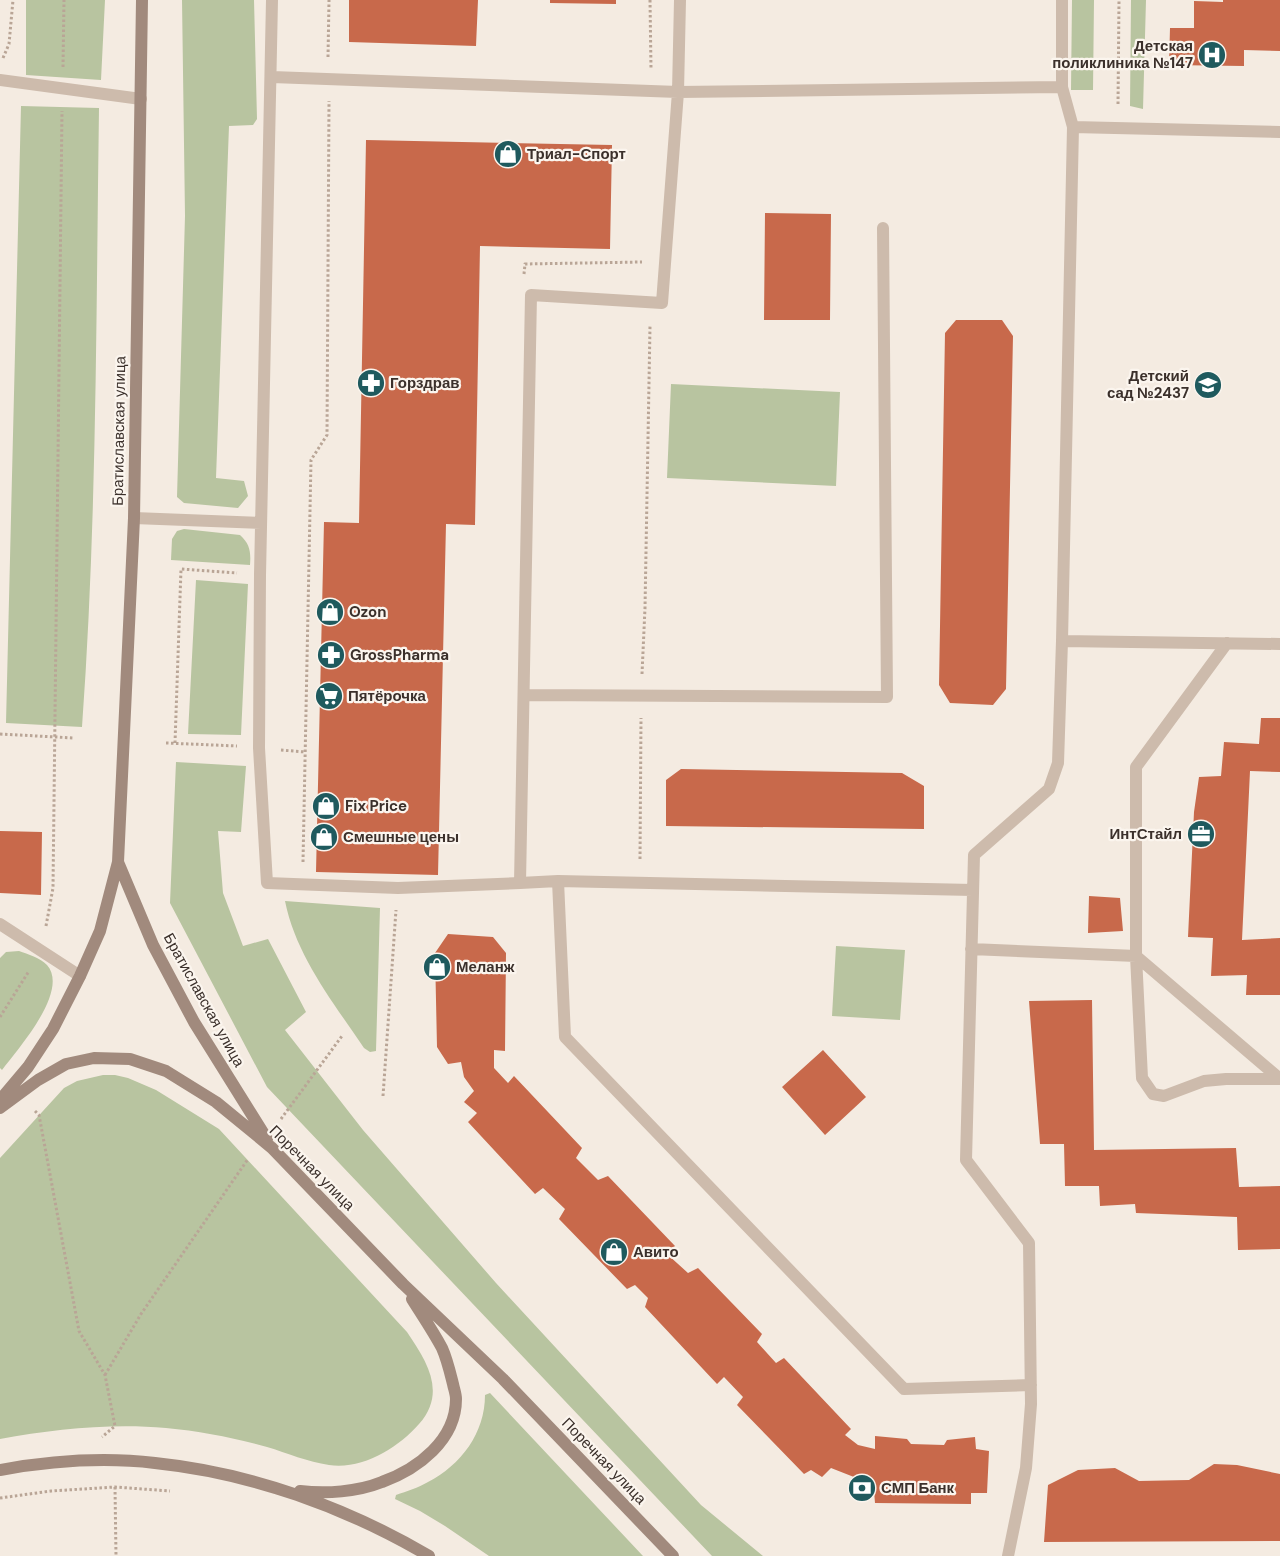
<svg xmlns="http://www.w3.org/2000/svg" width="1280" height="1556" font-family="'DM Sans',sans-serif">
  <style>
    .green { fill: #b8c4a0 }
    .building { fill: #c8694b }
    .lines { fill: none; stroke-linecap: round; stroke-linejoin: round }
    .path { stroke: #b9a596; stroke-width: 3; stroke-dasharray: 2.5 2.5; stroke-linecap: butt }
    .lane { stroke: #cdbbac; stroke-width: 12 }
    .street { stroke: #cdbbac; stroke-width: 12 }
    .secondary { stroke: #a18a7d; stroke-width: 12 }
    .labels { text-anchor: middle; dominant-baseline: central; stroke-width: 4.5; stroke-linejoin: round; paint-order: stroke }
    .poi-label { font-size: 15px; font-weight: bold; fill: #3b302b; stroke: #fbf5ee; text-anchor: start }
    .street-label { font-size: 15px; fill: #3b302b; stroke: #fbf5ee }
  </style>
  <rect width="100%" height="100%" fill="#f4ebe1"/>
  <!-- green -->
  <path class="green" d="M26,0H105L101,80L26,75Z
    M182,0H254L257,119L253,125L229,126L216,478L244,481L248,496L238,508L184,503L177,497L185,216Z
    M1072,0H1094L1093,90H1071Z
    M1131,0H1146L1143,109L1130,106Z
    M21,106L99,108C96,314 97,521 82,727L6,723Z
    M671,384L840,392L836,486L667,478Z
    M184,529L240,535C250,544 251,552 250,565L171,560L172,539L177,531Z
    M196,580L248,584L241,735L188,734Z
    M176,762L246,766L241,832L218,831L223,893L243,946L268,939L306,1012L285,1030L363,1130L496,1283L701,1505L763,1556H712L267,1087L170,903Z
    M285,901L380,908L376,1051L370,1052L364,1048C333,1002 296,956 285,901Z
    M836,946L905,950L900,1020L832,1016Z
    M19,951C28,954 40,958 47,965C70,991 17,1050 2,1070L0,1068V958L6,952Z
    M103,1075H115L128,1078L156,1090L219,1129L407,1332C427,1362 447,1392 419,1424C398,1448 362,1470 329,1465C308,1462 287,1453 267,1447C234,1438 200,1431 166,1428C112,1423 54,1429 0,1439V1158L64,1088L77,1081Z
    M490,1393L643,1556H489L445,1526L420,1511L395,1499L396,1495C407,1491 418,1488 428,1482C461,1465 485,1433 485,1395Z"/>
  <!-- building -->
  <path class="building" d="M349,0H478L476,46L349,42Z
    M550,0H616V4L550,3Z
    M1223,0H1280V51L1244,50V66L1169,65L1170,28H1194V1L1223,2Z
    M366,140L612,145L610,249L480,246L475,525L446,524L438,875L316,872L324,522L359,523Z
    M765,213L831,214L830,320H764Z
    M956,320H1002L1013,336L1006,689L993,705L950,703L939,685L945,333Z
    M1261,718H1280V772L1250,771L1242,940L1280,938V995H1246L1247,975L1211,976L1213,938L1188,937L1194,812L1199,777L1221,776L1224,742L1259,744Z
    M681,769L902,773L924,786V829L666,826V780Z
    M0,831L42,832L41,895L0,893Z
    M1089,896L1120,898L1123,931L1088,933Z
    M448,934L493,937L506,953L505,1051L494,1050V1068L508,1083L514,1076L582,1148L576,1158L598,1180L608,1176L675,1246L667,1254L688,1273L698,1268L762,1334L757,1342L776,1363L784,1358L851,1429L845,1435L858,1445L875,1449V1436L907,1439L911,1444L944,1445L947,1440L975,1437L976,1449L989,1451L987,1493H971V1504L875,1503L874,1491H861L859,1479L831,1468L822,1477L811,1470L804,1474L737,1405L743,1397L724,1377L717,1384L645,1307L648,1298L635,1285L627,1289L559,1219L565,1209L543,1188L535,1194L468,1122L477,1113L464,1102L474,1091L464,1077L461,1062L448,1064L437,1047L435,953Z
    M1092,1000L1094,1150L1236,1148L1239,1187L1280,1186V1249L1238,1250L1237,1217L1136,1213L1135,1204L1100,1206L1099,1186H1065L1064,1144H1040L1029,1001Z
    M823,1050L866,1097L825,1135L782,1087Z
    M1214,1464L1237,1465L1280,1474V1541L1044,1542L1048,1485L1078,1470L1115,1468L1139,1481L1189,1480Z"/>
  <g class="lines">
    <!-- path -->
    <path class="path" d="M650,0L651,69
      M328,57L329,0
      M3,58L9,44L13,0
      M63,67L64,0
      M1118,104L1119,0
      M524,274L525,264L642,262
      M642,674L645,608L650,326
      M0,734L74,738
      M166,743L237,746
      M175,743L181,569L237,573
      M281,750L305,752
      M640,859L641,718
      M303,862L311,460L327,435L329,101
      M46,926L53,888L62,111
      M0,1017L29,971
      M383,1096L396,910
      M35,1111L39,1115L79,1331L105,1375L115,1426L102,1437
      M281,1119L342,1036
      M105,1375L141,1314L248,1159
      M115,1487L116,1556
      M0,1498L51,1491L115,1487L170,1491"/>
    <!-- lane -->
    <path class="lane" d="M272,0L260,575L259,748L267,883L398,888L520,883
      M680,0L678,92L662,303L531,295L520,883L558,881L565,1037L904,1389L1031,1385
      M272,77L678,92L1062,87
      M1073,127L1280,132
      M134,518L261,523
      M1062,641L1280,644
      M1227,643L1136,767V956L1142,1078L1153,1094L1164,1096L1204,1081L1226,1079H1278
      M524,695L887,697L883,228
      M558,881L973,890
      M0,924L80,976
      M971,949L1136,956L1280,1079
      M1008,1556L1026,1468L1031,1404L1029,1243L966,1160L974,855L1049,789L1058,763L1062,641L1073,127L1062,87V0"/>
    <!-- street -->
    <path class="street" d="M0,80L141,99"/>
    <!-- secondary -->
    <path class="secondary" d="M118,862L153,945L194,1022L267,1139
      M0,1100L28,1067L53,1029L80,976L100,931L118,862L134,518L142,0
      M0,1108L38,1080L66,1064L94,1058L130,1059L166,1071L216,1102L272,1148L403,1284L503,1379L673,1556
      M0,1470C50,1461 104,1457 155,1463C251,1473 346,1507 429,1556
      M300,1491C326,1494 357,1492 382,1482C418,1469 456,1440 456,1399C456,1394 454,1389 453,1384C450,1372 447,1359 442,1348C433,1331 422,1315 412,1299"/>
  </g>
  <!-- icons -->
  <defs>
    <symbol id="hospital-disc" viewBox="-11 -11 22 22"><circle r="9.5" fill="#1f5a5e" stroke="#fbf5ee"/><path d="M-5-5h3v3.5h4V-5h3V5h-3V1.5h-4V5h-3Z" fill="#fff"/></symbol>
    <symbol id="shop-disc" viewBox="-11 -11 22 22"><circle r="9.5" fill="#1f5a5e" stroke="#fbf5ee"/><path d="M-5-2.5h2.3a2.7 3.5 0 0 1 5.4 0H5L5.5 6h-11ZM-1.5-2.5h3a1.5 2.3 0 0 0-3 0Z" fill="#fff"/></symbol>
    <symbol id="pharmacy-disc" viewBox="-11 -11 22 22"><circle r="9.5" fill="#1f5a5e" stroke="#fbf5ee"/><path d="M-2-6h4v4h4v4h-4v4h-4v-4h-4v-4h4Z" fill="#fff"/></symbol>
    <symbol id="school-disc" viewBox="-11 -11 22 22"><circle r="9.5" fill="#1f5a5e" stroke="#fbf5ee"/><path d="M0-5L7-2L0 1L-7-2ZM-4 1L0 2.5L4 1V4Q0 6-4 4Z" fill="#fff"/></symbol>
    <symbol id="supermarket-disc" viewBox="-11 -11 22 22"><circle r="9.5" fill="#1f5a5e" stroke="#fbf5ee"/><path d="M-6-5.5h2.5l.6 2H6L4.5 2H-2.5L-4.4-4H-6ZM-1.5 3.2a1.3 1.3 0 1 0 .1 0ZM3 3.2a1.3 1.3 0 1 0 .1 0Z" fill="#fff"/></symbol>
    <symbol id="office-disc" viewBox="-11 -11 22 22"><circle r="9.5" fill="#1f5a5e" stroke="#fbf5ee"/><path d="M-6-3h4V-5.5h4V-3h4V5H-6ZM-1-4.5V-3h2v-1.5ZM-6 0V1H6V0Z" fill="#fff"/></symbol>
    <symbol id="bank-disc" viewBox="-11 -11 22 22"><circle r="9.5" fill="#1f5a5e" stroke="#fbf5ee"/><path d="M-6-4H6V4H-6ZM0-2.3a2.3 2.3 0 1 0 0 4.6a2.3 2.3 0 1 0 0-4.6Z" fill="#fff"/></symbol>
  </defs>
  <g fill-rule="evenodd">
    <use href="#hospital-disc" x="1196" y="39" width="32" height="32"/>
    <use href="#shop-disc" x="492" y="138" width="32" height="32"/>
    <use href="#pharmacy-disc" x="355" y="367" width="32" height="32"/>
    <use href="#school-disc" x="1192" y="369" width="32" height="32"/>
    <use href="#shop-disc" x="314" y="596" width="32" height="32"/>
    <use href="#pharmacy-disc" x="315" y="639" width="32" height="32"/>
    <use href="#supermarket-disc" x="313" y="680" width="32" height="32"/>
    <use href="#shop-disc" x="310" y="790" width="32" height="32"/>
    <use href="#office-disc" x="1185" y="818" width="32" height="32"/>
    <use href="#shop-disc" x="308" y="821" width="32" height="32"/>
    <use href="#shop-disc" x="421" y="951" width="32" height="32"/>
    <use href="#shop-disc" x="598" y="1236" width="32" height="32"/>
    <use href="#bank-disc" x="846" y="1472" width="32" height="32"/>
  </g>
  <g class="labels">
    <!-- poi labels -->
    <g class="poi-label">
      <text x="1193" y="46" text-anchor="end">Детская<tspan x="1193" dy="17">поликлиника №147</tspan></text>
      <text x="527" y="154">Триал-Спорт</text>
      <text x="1189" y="376" text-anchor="end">Детский<tspan x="1189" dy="17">сад №2437</tspan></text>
      <text x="390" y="383">Горздрав</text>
      <text x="349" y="612">Ozon</text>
      <text x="350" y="655">GrossPharma</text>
      <text x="348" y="696">Пятёрочка</text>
      <text x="345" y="806">Fix Price</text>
      <text x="1182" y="834" text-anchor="end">ИнтСтайл</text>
      <text x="343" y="837">Смешные цены</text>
      <text x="456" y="967">Меланж</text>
      <text x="633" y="1252">Авито</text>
      <text x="881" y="1488">СМП Банк</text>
    </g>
    <!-- street labels -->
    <g class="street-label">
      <text transform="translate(119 431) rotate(-89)">Братиславская улица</text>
      <text transform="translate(204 1000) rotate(61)">Братиславская улица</text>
      <text transform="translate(312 1168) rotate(45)">Поречная улица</text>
      <text transform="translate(604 1461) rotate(46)">Поречная улица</text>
    </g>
  </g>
</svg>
